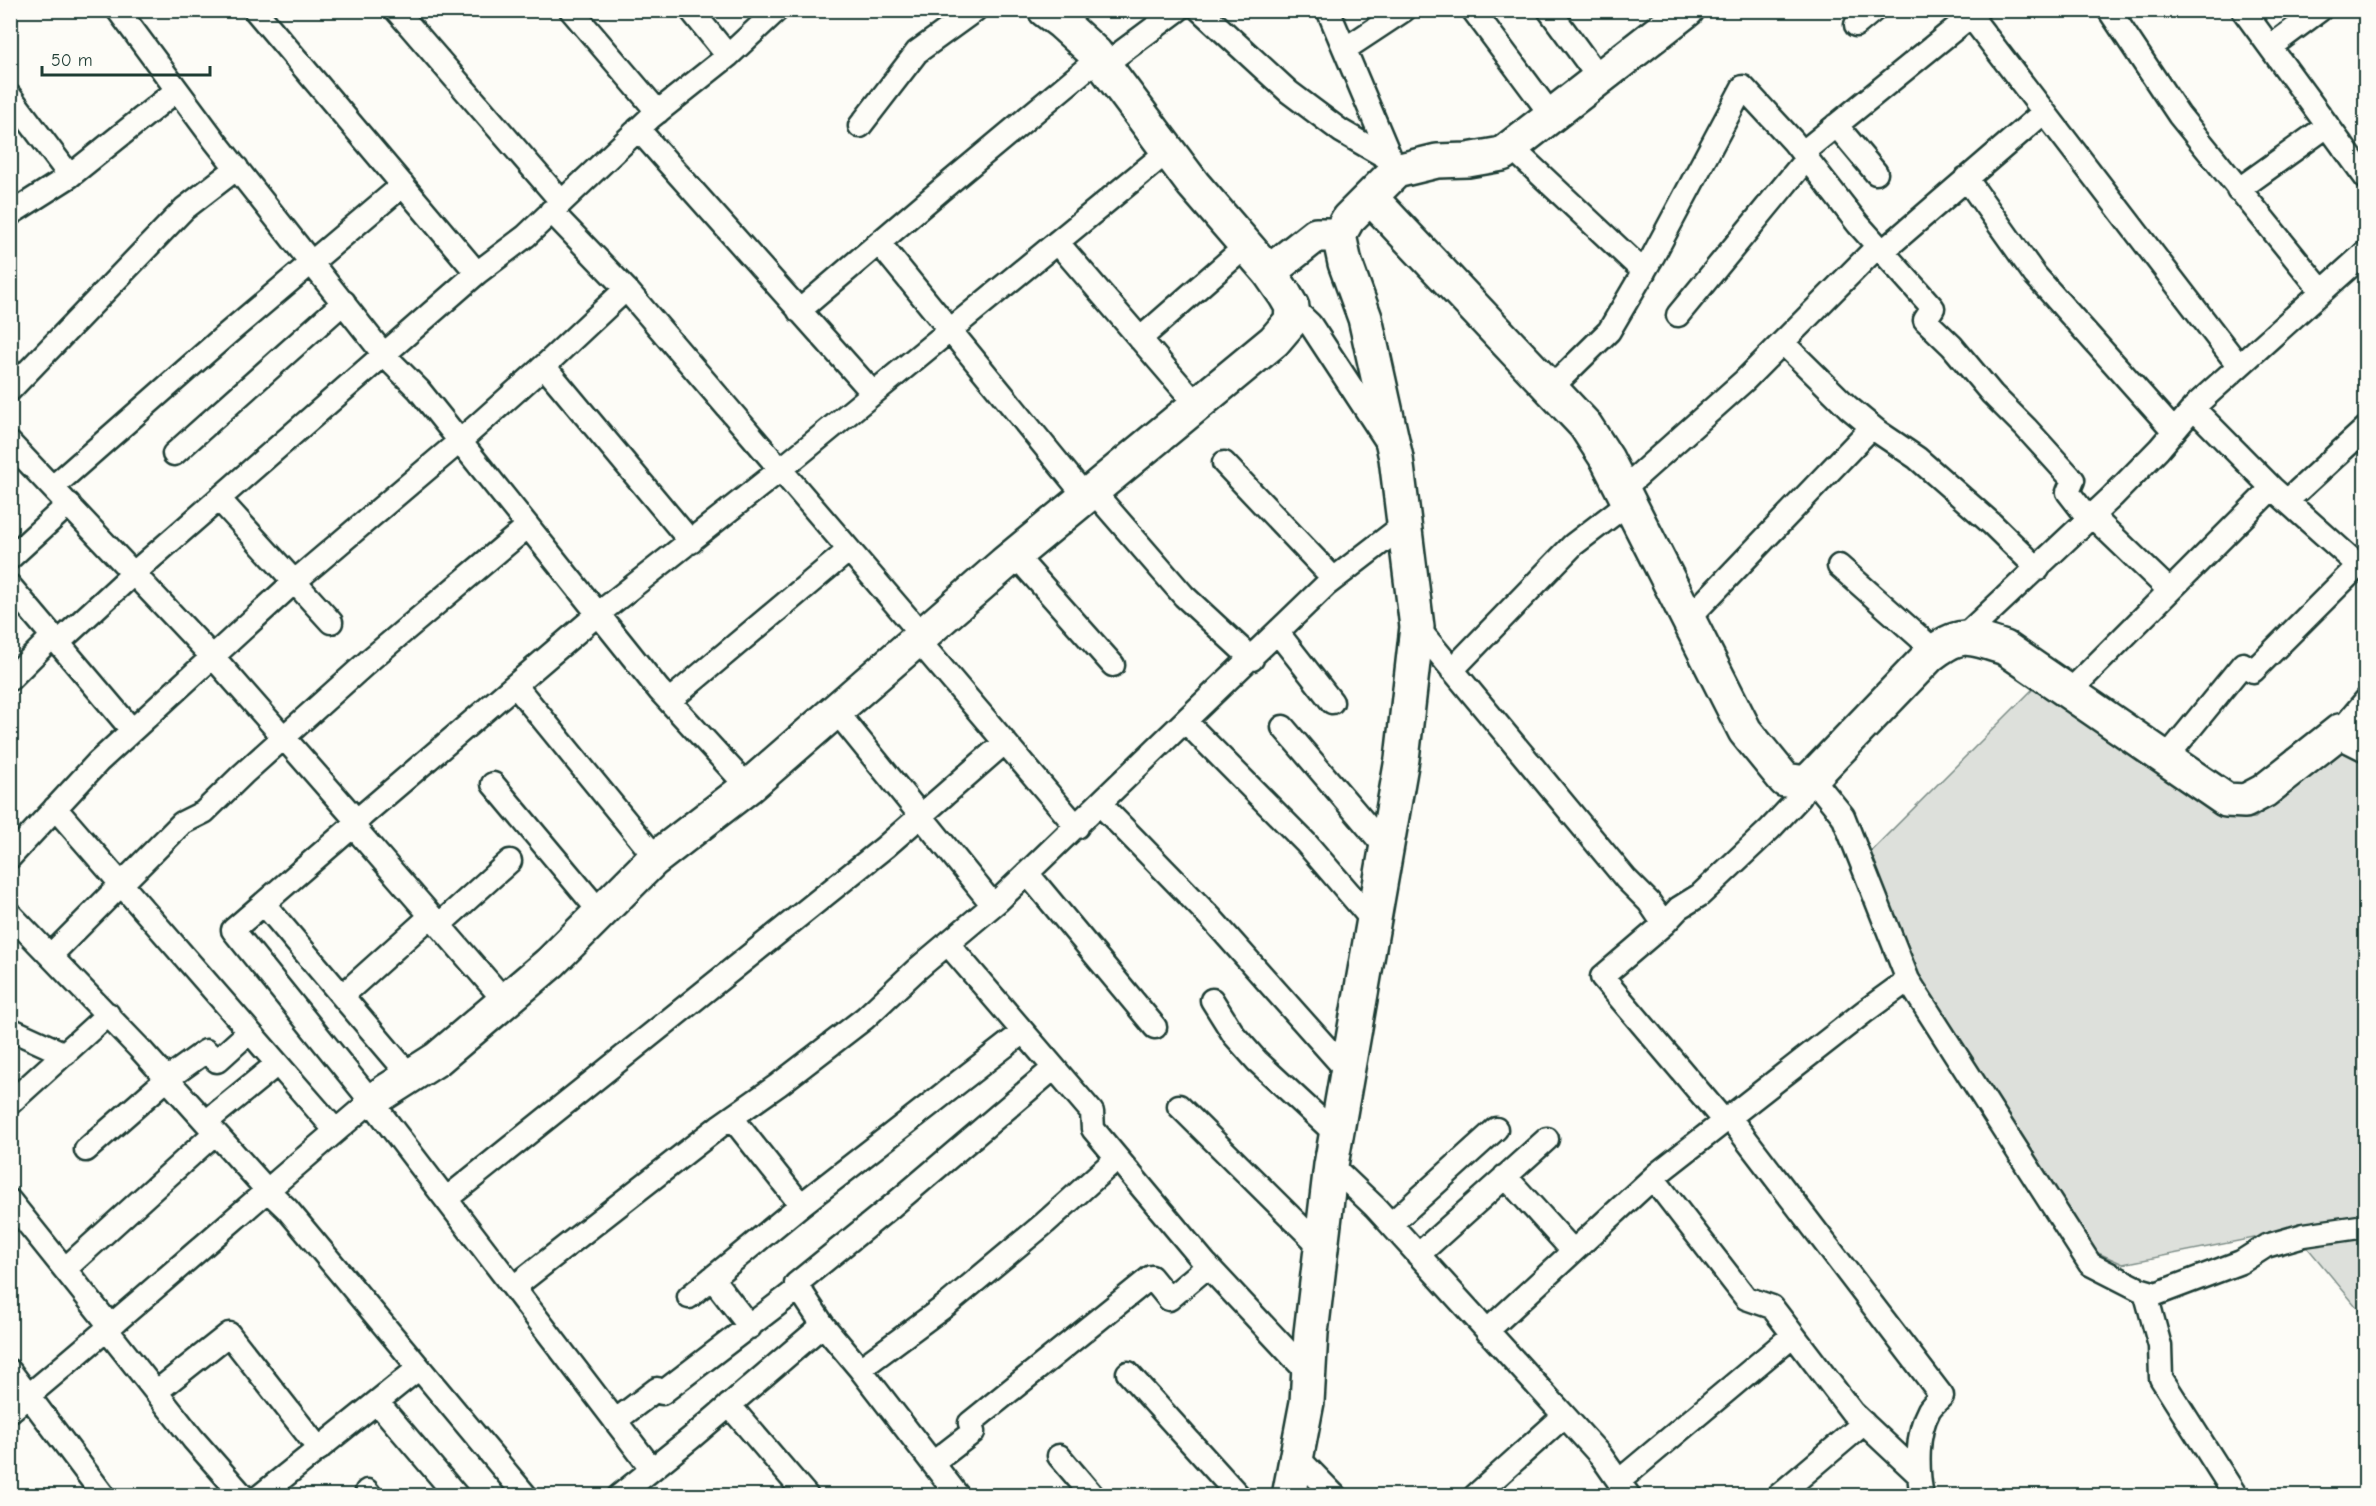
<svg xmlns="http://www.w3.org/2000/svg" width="2376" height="1506" font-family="'Comic Neue',sans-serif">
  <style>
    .green { fill: #dde0db; stroke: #7e8e88; stroke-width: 1.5 }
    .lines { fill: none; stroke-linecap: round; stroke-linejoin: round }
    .street-casing { stroke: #1f3d34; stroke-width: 27 }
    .secondary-casing { stroke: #1f3d34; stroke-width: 38 }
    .street { stroke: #fdfcf7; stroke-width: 22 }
    .secondary { stroke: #fdfcf7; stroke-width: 33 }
  </style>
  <rect width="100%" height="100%" fill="#fdfcf7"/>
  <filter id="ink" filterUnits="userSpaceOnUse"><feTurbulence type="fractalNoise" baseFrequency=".0167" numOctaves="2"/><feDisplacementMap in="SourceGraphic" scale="12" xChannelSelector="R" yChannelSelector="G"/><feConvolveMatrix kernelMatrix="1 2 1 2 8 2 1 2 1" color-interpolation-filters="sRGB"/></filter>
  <g filter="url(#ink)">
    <!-- green -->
    <path class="green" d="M2038,684L2225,811L2242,819L2255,818L2345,746L2365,760V1317L2293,1230L2123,1264L2089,1249L1912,968L1866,856Z"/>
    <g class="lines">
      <defs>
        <path id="street" d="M118,10L215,141L385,356L419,390L659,690L748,787
          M255,10L477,273
          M396,10L561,201
          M571,10L658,112
          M691,10L728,56
          M1200,10L1289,92L1341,131L1391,160
          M1328,10L1393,164
          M1473,10L1552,116
          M1549,10L1599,78
          M1966,10L2239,366
          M2109,10L2179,115L2321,290
          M2243,10L2366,178
          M1856,25L1874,10
          M2270,47L2320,10
          M1345,49L1404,10
          M1104,65L1178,10
          M10,96L70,176
          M1836,125L1876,173
          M860,126L917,52L975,10
          M638,129L873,393
          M1511,147L1644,272
          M1802,153L1978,10
          M1966,178L2035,275L2174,431
          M2238,190L2327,126
          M551,211L626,289L923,636
          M10,214L70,176L177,90
          M1057,242L1197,405
          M879,243L1086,497
          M1883,251L2044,112
          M1292,307L1310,324L1386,440
          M799,311L942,189L1099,58
          M1678,315L1807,158
          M1140,339L1246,246
          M1783,343L1848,407L1877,431L1917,458L1992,524L2038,569
          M544,366L691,542
          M1551,388L1609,331L1653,256L1743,87L1793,141L1858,224L1933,308L1925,320L1952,346L1992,394L2026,428L2073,480L2068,492L2089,519
          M10,390L184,209L237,168
          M2193,408L2272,488L2358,565
          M10,443L221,666L357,821
          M174,454L344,302
          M1224,463L1334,579
          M53,487L227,334L403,185
          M1622,490L1744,381L1878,246
          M1093,491L1184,596L1252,659
          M219,499L331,622
          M2287,501L2366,428
          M2092,516L2169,590
          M1015,555L1113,665
          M10,558L69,504
          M1839,566L1935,651
          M10,586L132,730
          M1688,619L1872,427
          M1417,627L1626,879L1649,902L1664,924
          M1278,633L1332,702
          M1961,639L2112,497L2159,449L2198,403L2366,252
          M918,640L1077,827
          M59,642L134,573L477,273L526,236L650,118L728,56L777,10
          M1452,670L1573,545L1628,503
          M10,679L53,636
          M515,685L656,858
          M2069,692L2272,488
          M669,701L849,550
          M836,711L993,905
          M1186,722L1306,843L1374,922
          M1283,727L1387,849
          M2340,731L2366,700
          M2166,758L2243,664L2253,671L2366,558
          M1812,778L1843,816L1908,980L2090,1264L2139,1289L2156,1294L2241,1262L2266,1246L2304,1235L2366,1226
          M493,784L601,913
          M1100,804L1211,918L1348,1072
          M55,808L336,1131
          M353,826L505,1001
          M10,857L98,762L294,582L460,441L544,366L626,289
          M1027,873L1155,1027
          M264,904L410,1076
          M10,914L141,1050L266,1189L287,1209L526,1496
          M439,925L510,861
          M948,944L1092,1112L1093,1129L1205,1263L1308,1373
          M51,955L182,823L204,812L243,774L372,658L528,526
          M343,995L431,916
          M1212,1000L1234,1035L1257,1061L1337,1135
          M10,1029L65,1054
          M10,1103L108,1014
          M1179,1106L1321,1247
          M1729,1117L1942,1396C1938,1400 1932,1405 1929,1410C1916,1434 1917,1469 1922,1496
          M732,1118L801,1205
          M1724,1121L1602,977L1664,924L1679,908L1700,895L1770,829L1800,797L1807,783
          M206,1122L277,1064
          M86,1150L167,1079L206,1051L217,1061L249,1032
          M1331,1165L1375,1207L1601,1456L1629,1496
          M1505,1176L1573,1251
          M1653,1178L1746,1298L1772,1307L1852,1412L1918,1474
          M446,1199L885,847L1005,742
          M10,1201L111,1327
          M1391,1224L1496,1129
          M1418,1255L1547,1139
          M65,1269L215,1133
          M712,1278L750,1327
          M514,1287L721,1125L778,1085L865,1018L916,970L998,901L1326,585L1405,524
          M2145,1291L2160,1346L2161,1378L2236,1496
          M689,1297L801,1205L1023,1032
          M107,1330L193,1439L243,1496
          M1487,1331L1657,1174L1864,1012L1908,980
          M860,1369L949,1303L1045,1223L1117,1158
          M10,1371L104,1496
          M1128,1373L1239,1496
          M156,1392L229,1334L319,1449
          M377,1402L457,1496
          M729,1405L807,1496
          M10,1411C132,1310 250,1204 371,1101
          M615,1421L657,1389L662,1393L799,1288
          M1059,1456L1093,1496
          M1297,1457L1335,1496
          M933,1463L973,1432L970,1423L1151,1277L1169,1299L1208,1266
          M652,1469L371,1101L233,930L346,832L363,815L598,614L780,470L1168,151
          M1619,1481L1793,1335
          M367,1491L371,1496
          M260,1496L419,1368
          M619,1496L691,1438L823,1325
          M958,1496L860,1369L823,1325L796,1284L892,1206L1054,1068
          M1475,1496L1564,1416
          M1778,1496L1864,1423"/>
        <path id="secondary" d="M1370,197L1585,425L1607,459L1745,731L1785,780L1807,783L1929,656C1960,631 1969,636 2005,648L2226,800L2245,801L2264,791L2340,731L2366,744
          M1269,272L1316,235H1339
          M371,1101L437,1059L551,962L652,861L748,787L1004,564L1274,341L1291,321L1292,307L1285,295L1269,272L1193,184L1095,53L1061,22L1045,10
          M1289,1496L1307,1402L1311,1333L1331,1165L1402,759L1417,627L1396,458L1365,318L1345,263L1339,235L1348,219L1396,171L1437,161L1468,160L1502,154L1687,10"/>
      </defs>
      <!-- street casing -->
      <use href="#street" class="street-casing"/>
      <!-- secondary casing -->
      <use href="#secondary" class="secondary-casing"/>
      <!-- street -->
      <use href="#street" class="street"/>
      <!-- secondary -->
      <use href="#secondary" class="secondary"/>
    </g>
  </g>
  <!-- margin -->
  <rect width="2376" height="1506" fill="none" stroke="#fdfcf7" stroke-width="36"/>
  <rect x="18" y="18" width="2340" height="1470" fill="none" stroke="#1f3d34" stroke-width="2" filter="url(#ink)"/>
  <!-- scale -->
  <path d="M42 66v9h168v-9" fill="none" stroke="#1f3d34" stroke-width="3"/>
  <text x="51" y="66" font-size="18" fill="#1f3d34" stroke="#fdfcf7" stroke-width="4.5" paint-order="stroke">50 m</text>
</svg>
